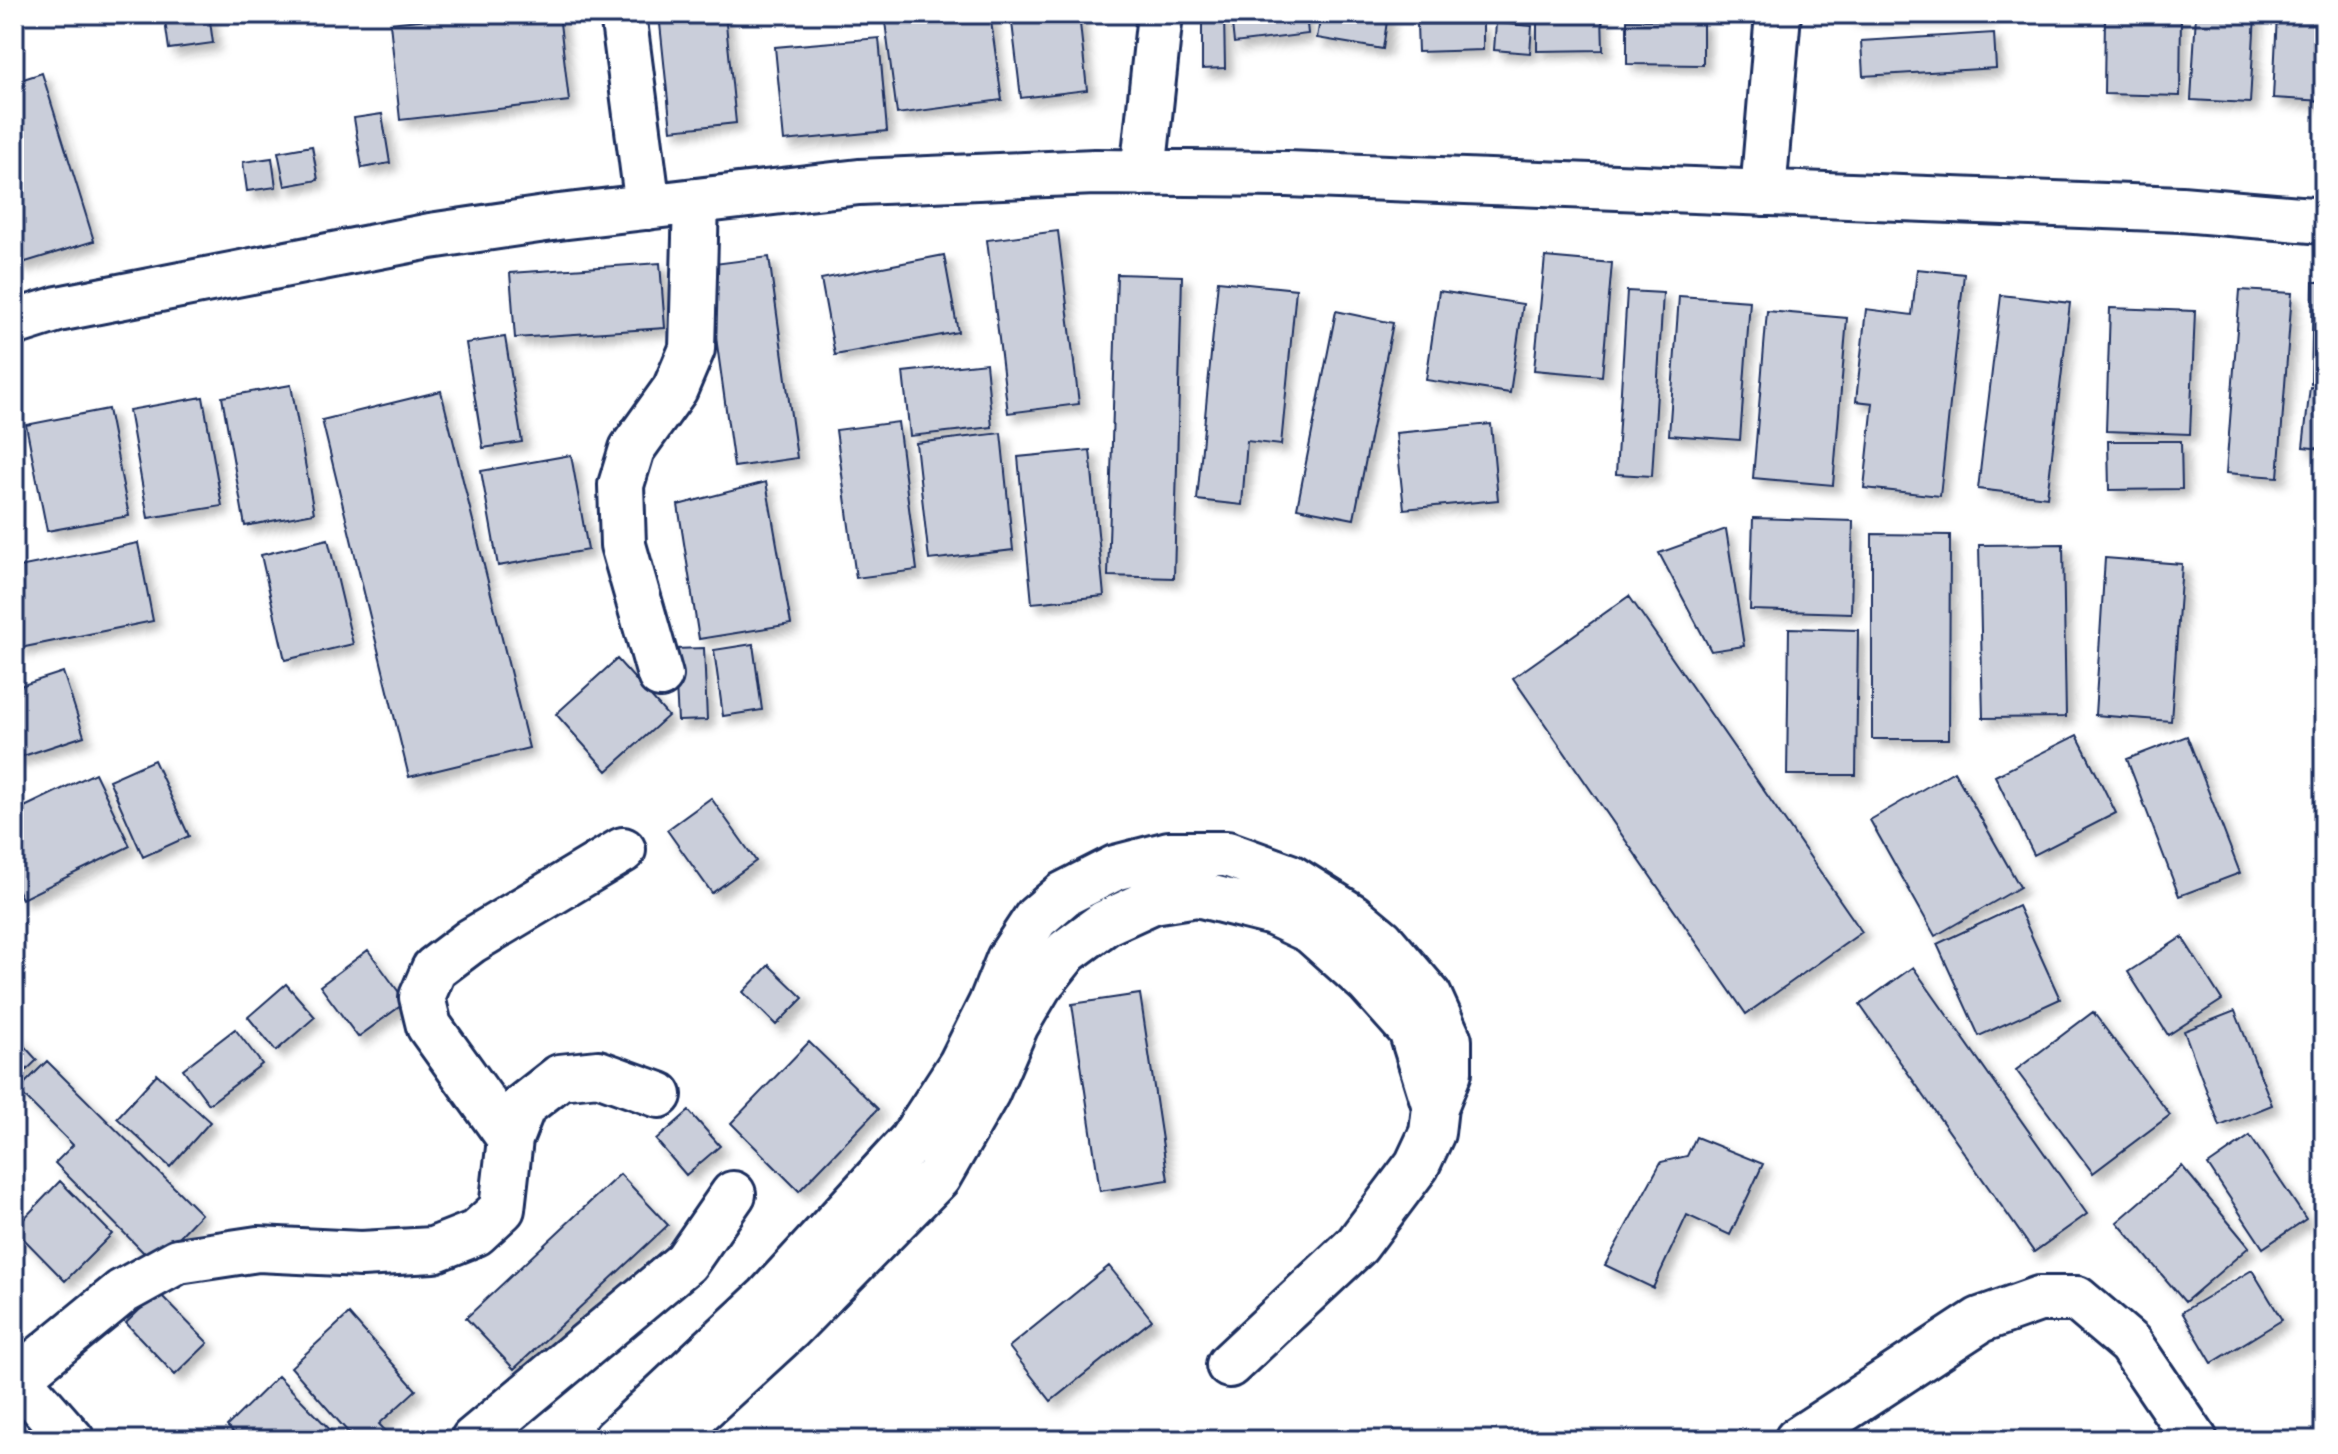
<svg xmlns="http://www.w3.org/2000/svg" width="2338" height="1454" font-family="'Balsamiq Sans',sans-serif">
  <style>
    .building { fill: #caceda; stroke: #1b2f5e; stroke-width: 2; filter: url(#shadow) }
    .lines { fill: none; stroke-linecap: round; stroke-linejoin: round }
    .minor-casing { stroke: #1b2f5e; stroke-width: 50 }
    .major-casing { stroke: #1b2f5e; stroke-width: 50 }
    .minor { stroke: #fff; stroke-width: 44 }
    .major { stroke: #fff; stroke-width: 44 }
  </style>
  <defs>
    <filter id="shadow"><feDropShadow dx="7" dy="7" stdDeviation="4" flood-color="#0004"/></filter>
  </defs>
  <rect width="100%" height="100%" fill="#fff"/>
  <filter id="ink" filterUnits="userSpaceOnUse"><feTurbulence type="fractalNoise" baseFrequency=".0125" numOctaves="2"/><feDisplacementMap in="SourceGraphic" scale="16" xChannelSelector="R" yChannelSelector="G"/><feConvolveMatrix kernelMatrix="1 2 1 2 8 2 1 2 1" color-interpolation-filters="sRGB"/></filter>
  <g filter="url(#ink)">
    <!-- building -->
    <path class="building" d="M164,14H209L213,43L169,49Z
      M477,14H559L569,101L400,120L390,23Z
      M659,14H725L736,123L671,130Z
      M884,14H941L942,17L990,14L1002,100L897,114Z
      M1011,14H1079L1087,90L1021,98Z
      M1202,14H1224L1225,68L1202,69Z
      M1231,14H1306L1308,34L1234,43Z
      M1321,14H1388L1383,49L1317,38Z
      M1602,14L1603,50L1537,51V15Z
      M1849,14H1987V18L1849,17Z
      M2105,14H2181L2180,96L2104,94Z
      M2196,14H2255L2250,103L2191,100Z
      M2277,14H2324V101L2273,98Z
      M1627,20L1703,21V65L1627,64Z
      M1496,23L1532,26L1530,53L1494,50Z
      M1417,24H1483V50L1418,52Z
      M1994,33L1996,68L1863,76L1861,41Z
      M879,38L887,131L784,141L775,47Z
      M42,73L94,241L19,264L14,248V82Z
      M382,114L390,163L362,168L354,118Z
      M312,146L318,180L285,186L278,152Z
      M272,158L276,187L247,191L243,162Z
      M1058,231L1079,404L1008,413L987,240Z
      M944,255L958,332L835,355L821,279Z
      M769,257L797,458L734,467L706,265Z
      M1545,257L1612,263L1602,376L1534,370Z
      M660,263L665,328L515,338L510,273Z
      M1917,269L1964,274L1940,496L1864,488L1873,403L1856,401L1866,309L1912,315Z
      M1117,274L1182,276L1174,578L1108,576Z
      M1218,281L1296,289L1281,445L1247,441L1242,505L1197,500Z
      M2313,282H2324V384H2311Z
      M2240,290L2292,293L2278,477L2226,473Z
      M1439,291L1523,304L1510,393L1426,380Z
      M1627,291L1663,293L1652,476L1616,474Z
      M2001,295L2070,303L2047,497L1978,489Z
      M1679,296L1750,301L1740,440L1669,435Z
      M2110,308L2195,311L2190,434L2106,431Z
      M1336,311L1393,323L1354,519L1297,508Z
      M1767,311L1847,318L1833,485L1753,478Z
      M505,337L522,442L483,448L466,343Z
      M986,363L992,427L910,436L903,372Z
      M291,385L314,513L245,526L222,397Z
      M2310,387L2324,388V449L2303,447Z
      M441,391L529,748L409,777L322,420Z
      M203,397L222,506L148,518L129,410Z
      M108,409L129,516L47,531L26,425Z
      M898,422L917,570L856,578L836,430Z
      M1491,424L1498,500L1404,509L1396,433Z
      M1001,433L1013,550L929,560L916,443Z
      M2108,441H2181L2182,489L2109,490Z
      M1090,450L1104,596L1032,603L1018,457Z
      M571,455L588,550L498,566L481,471Z
      M766,482L791,624L699,639L678,505Z
      M1753,518L1853,521L1851,613L1750,610Z
      M1726,529L1744,646L1711,651L1659,553Z
      M1872,534L1950,535L1949,739H1872Z
      M328,539L353,644L285,660L261,555Z
      M138,543L153,621L20,648L14,617V568Z
      M2063,544L2066,717L1983,718L1979,545Z
      M2105,558L2182,564L2171,721L2095,715Z
      M1629,596L1862,932L1746,1014L1513,678Z
      M1789,628L1858,630L1856,775H1787Z
      M753,644L762,710L723,716L714,650Z
      M704,648L707,720L678,721L674,649Z
      M617,659L668,716L607,771L556,714Z
      M63,672L84,736L14,759V688Z
      M2077,735L2116,813L2034,855L1995,776Z
      M2187,736L2240,873L2179,896L2127,759Z
      M154,760L189,836L143,857L109,780Z
      M1954,771L2020,887L1935,936L1870,820Z
      M95,773L130,846L22,899L14,883V812Z
      M711,798L756,861L712,893L667,830Z
      M2018,906L2060,999L1979,1036L1937,944Z
      M2182,937L2222,1000L2168,1035L2128,972Z
      M368,950L406,1002L358,1037L320,986Z
      M769,965L803,998L776,1025L743,992Z
      M1913,967L2087,1214L2034,1252L1860,1005Z
      M286,984L315,1017L276,1051L248,1017Z
      M1140,994L1168,1180L1100,1191L1072,1004Z
      M2235,1011L2272,1105L2220,1126L2184,1031Z
      M2093,1012L2170,1115L2093,1173L2016,1070Z
      M235,1029L262,1064L209,1104L183,1069Z
      M14,1035L37,1060L14,1082Z
      M809,1042L878,1109L799,1191L731,1123Z
      M47,1061L201,1214L154,1263L55,1163L73,1145L18,1090Z
      M157,1074L210,1122L170,1167L117,1118Z
      M689,1111L720,1146L686,1175L656,1140Z
      M2250,1136L2306,1219L2263,1248L2208,1165Z
      M1696,1137L1763,1164L1730,1235L1687,1215L1653,1288L1605,1265L1661,1162L1687,1156Z
      M2182,1166L2249,1247L2185,1302L2117,1222Z
      M620,1174L668,1225L514,1369L466,1318Z
      M60,1181L112,1234L65,1281L14,1229Z
      M1109,1266L1152,1320L1051,1401L1009,1347Z
      M2252,1270L2282,1320L2212,1363L2182,1312Z
      M158,1292L208,1343L175,1375L126,1323Z
      M349,1314L416,1390L379,1424L394,1440H355L291,1367Z
      M278,1376L340,1440H240L227,1426Z"/>
    <g class="lines">
      <defs>
        <path id="minor" d="M623,14L648,207
          M1143,173L1160,14
          M1763,193L1778,14
          M14,323L58,309L430,236L559,217L859,182L1095,172L1287,174L2181,209L2324,221
          M660,675L623,545L621,485L632,449L675,389L692,349L696,201
          M510,1139L429,1026L422,997L434,969L471,941L623,850
          M17,1378L122,1292L178,1261L258,1249L361,1254L433,1250L476,1233L502,1209L510,1139L523,1106L560,1077L598,1073L659,1095
          M473,1440L686,1262L733,1194
          M615,1440L768,1297L911,1141L961,1064L991,1004L1009,959L1036,918L1064,894L1115,868L1169,854H1227L1290,877L1352,916L1382,941L1429,996L1449,1040V1072L1435,1107L1432,1133L1417,1165L1357,1245L1229,1365
          M668,1440L789,1329L938,1177L987,1092L1016,1025L1039,986L1067,951L1105,923L1153,901L1197,894L1273,913L1311,931L1368,982L1411,1030L1435,1107
          M1797,1440L1980,1320L2039,1299H2077L2130,1344L2195,1440"/>
        <path id="major" d="M14,1374L72,1440"/>
      </defs>
      <!-- minor casing -->
      <use href="#minor" class="minor-casing"/>
      <!-- major casing -->
      <use href="#major" class="major-casing"/>
      <!-- minor -->
      <use href="#minor" class="minor"/>
      <!-- major -->
      <use href="#major" class="major"/>
    </g>
  </g>
  <!-- margin -->
  <rect width="2338" height="1454" fill="none" stroke="#fff" stroke-width="48"/>
  <rect x="24" y="24" width="2290" height="1406" fill="none" stroke="#1b2f5e" stroke-width="3" filter="url(#ink)"/>
</svg>
